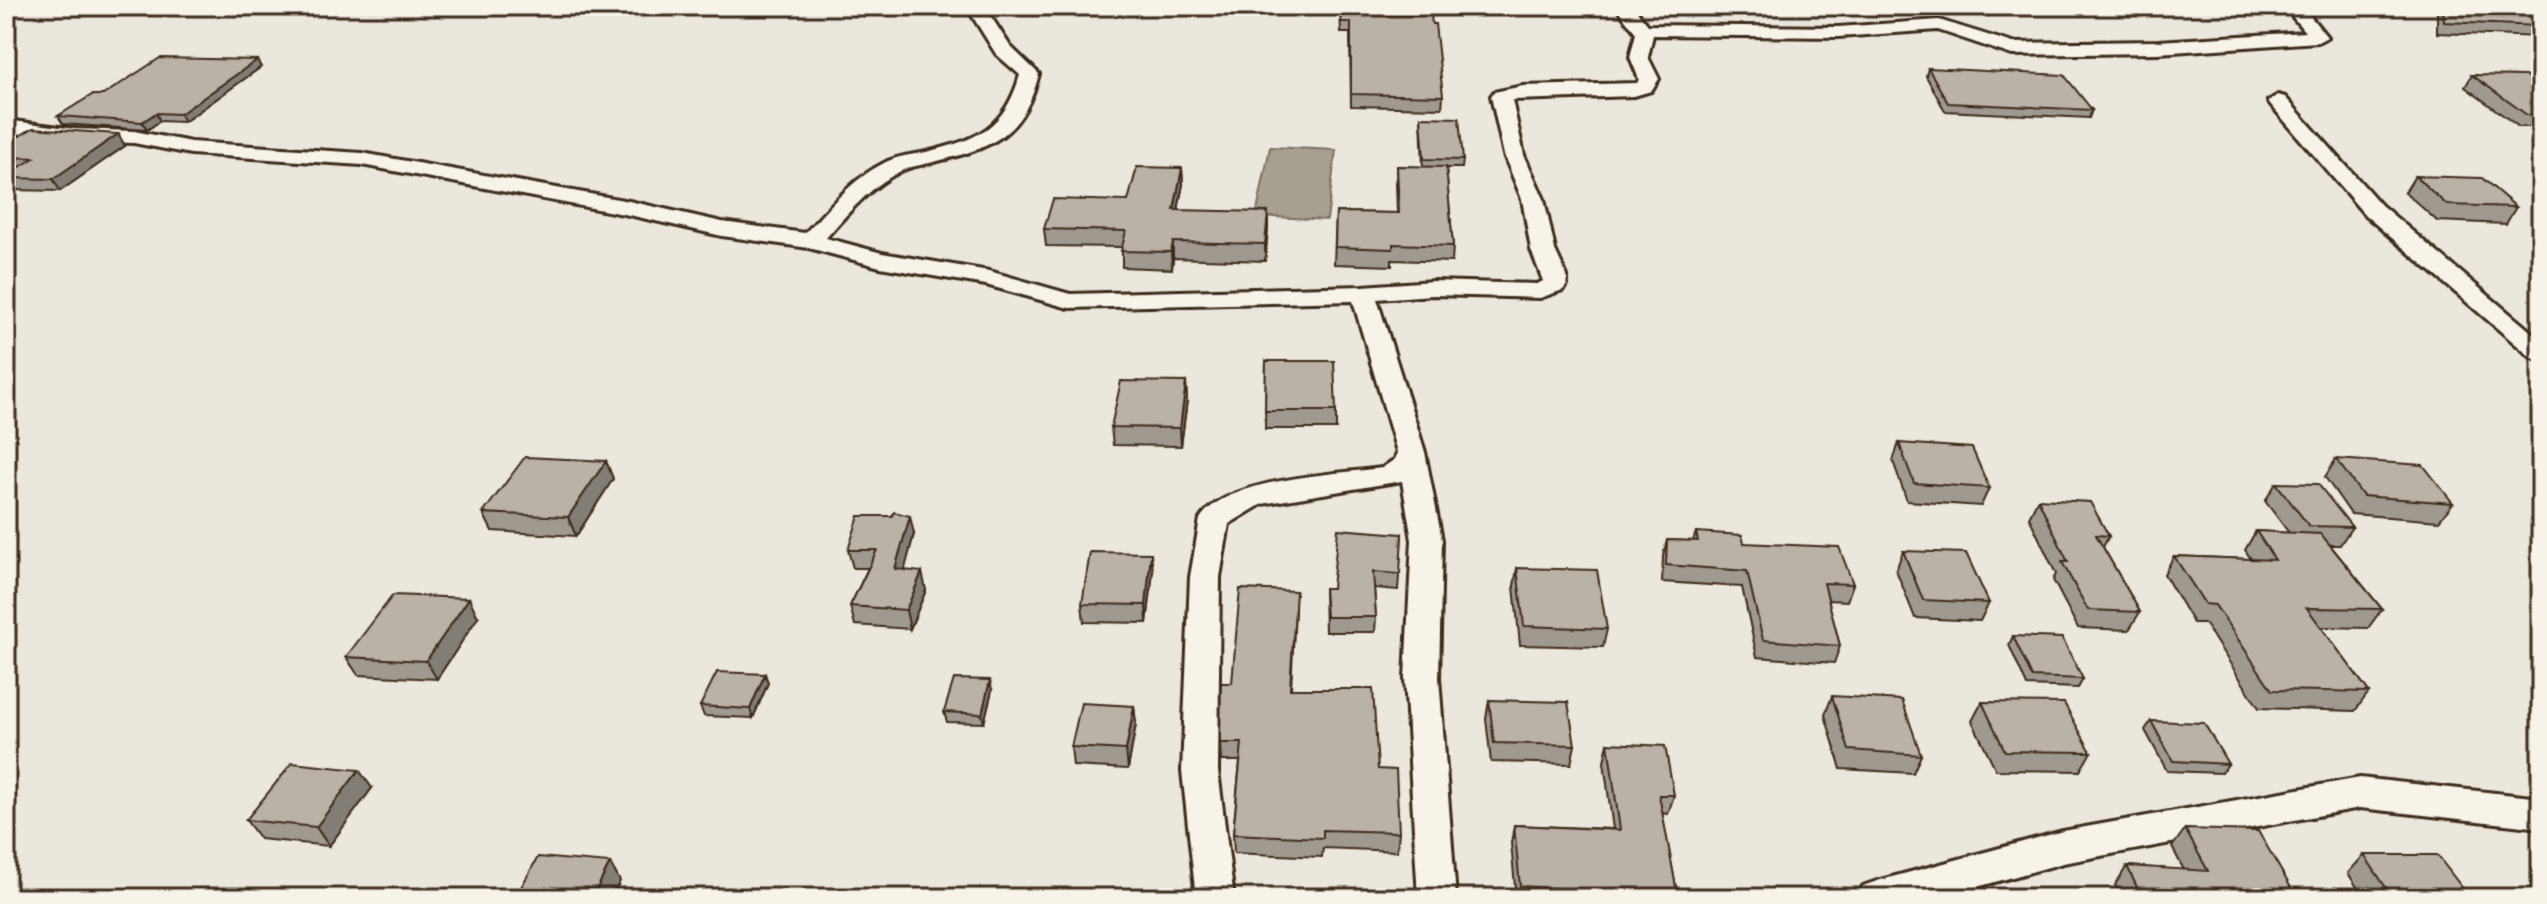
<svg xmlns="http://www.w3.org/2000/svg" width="2547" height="904" font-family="'Playpen Sans',sans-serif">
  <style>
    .water { fill: #a89f93; stroke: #7c7064; stroke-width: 2 }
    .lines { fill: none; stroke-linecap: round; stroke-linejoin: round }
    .street-casing { stroke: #3b2a1e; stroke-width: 6 }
    .street { fill: #f7f3e8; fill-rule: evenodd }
    .wall { fill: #a09990; stroke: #3b2a1e; stroke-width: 2 }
    .shaded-wall { fill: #827d75; stroke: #3b2a1e; stroke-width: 2 }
    .building { fill: #bab2a7; stroke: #3b2a1e; stroke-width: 2 }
  </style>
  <rect width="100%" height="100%" fill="#ece7dc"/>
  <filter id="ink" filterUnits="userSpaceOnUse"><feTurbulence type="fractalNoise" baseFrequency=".0125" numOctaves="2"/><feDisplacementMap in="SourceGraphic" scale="16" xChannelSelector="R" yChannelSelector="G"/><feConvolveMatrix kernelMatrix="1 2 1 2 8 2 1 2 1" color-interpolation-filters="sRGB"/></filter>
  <g filter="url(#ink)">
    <!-- water -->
    <path class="water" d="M1270,147L1336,150L1327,220L1256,216Z"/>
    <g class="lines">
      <defs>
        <path id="street" d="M966,6H984L1010,46L1039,74C1023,136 992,148 934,162C922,165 909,166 899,172C870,187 847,214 826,238L882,253L989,271L1070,294L1363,286L1433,281L1537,284L1543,281L1531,250L1522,199L1504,155L1491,96L1494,92L1523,86L1637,83L1639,79L1630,57L1636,33L1615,6H1633L1648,25L1838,27L1939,20L2013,43L2158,41L2305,32L2284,6H2302L2327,37L2318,42L2158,53L2012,55L1938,30L1838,37L1653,35L1648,57L1659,79L1651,91L1634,96L1512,100L1524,155L1544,199L1555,250L1567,276V285L1563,290L1540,298L1433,295L1377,299L1425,452L1442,540L1439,678L1456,898H1418L1405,678L1412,540L1402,481L1262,504L1229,524L1220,577L1218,771L1234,898H1196L1182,771L1190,577L1200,519C1225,478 1337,474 1382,468L1395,459L1397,452L1353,301L1069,308L986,285L880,267L809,248L722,236L629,215L362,165L191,154L134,143L75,141L6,132V120L75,129L134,131L191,142L362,153L629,201L722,222L805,233C829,208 852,179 884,163C896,156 912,155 926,152C977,140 1005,128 1020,75L996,54Z
          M2278,95L2285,97L2381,205L2541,340V361L2532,358L2365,215L2271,105L2268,101Z
          M2360,778L2541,798V828L2360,808L2063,863L1938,898H1858L1863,886L1877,881L2063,831Z"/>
      </defs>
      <!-- street casing -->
      <use href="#street" class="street-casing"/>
      <!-- street -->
      <use href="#street" class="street"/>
    </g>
    <!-- wall -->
    <path class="wall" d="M1340,6L1384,14L1443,96L1442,108L1351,106L1350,33H1341Z
      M2437,6H2541V37L2437,33Z
      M261,67L184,122L160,121L147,130L63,124L58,116L103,95Z
      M1928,68L2092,110L2089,118L1945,111L1926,76Z
      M2472,75L2541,86V127H2519L2465,87Z
      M1421,117L1463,160L1462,168H1446L1453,246L1452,262L1392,260V266L1334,264L1336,212L1397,213L1396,182L1397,166L1423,167Z
      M118,134L125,146L60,191L10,190L6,184V176L16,169H6V144Z
      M1182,168L1183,184L1178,210L1268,228L1265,261L1173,258L1172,269L1122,267V247L1046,246L1044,229L1128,201Z
      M2415,176L2516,207L2506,224L2437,221L2405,192Z
      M1266,361L1336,411V429H1265Z
      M1186,382L1187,400L1181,446L1113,445L1111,427Z
      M1899,443L1989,488L1981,506L1907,501L1893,461Z
      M2336,459L2453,503L2439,521L2351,514L2325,477Z
      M606,461L613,479L576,536L492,531L483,513Z
      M2276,483L2352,527L2340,545H2330L2382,609L2368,628L2321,627L2369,692L2355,711L2259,708L2204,623H2193L2164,574L2174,556L2251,559L2245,550L2256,531L2289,533L2265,501Z
      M2038,499L2109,536L2103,547L2140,612L2129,630L2078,628L2053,580L2056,574L2029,517Z
      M1696,532L1744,543L1853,584L1847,601L1828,600L1840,646L1834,663L1757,657L1742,587L1662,582L1663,556L1667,540L1693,541Z
      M914,534L904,570L926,590L910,629L855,625L850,606L868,568H853L848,550Z
      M1402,534L1398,590L1374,588L1376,617L1375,632H1325L1324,588H1332Z
      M1903,551L1989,603L1980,621L1915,618L1896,570Z
      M1517,568L1607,629L1603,647L1520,645L1514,586Z
      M1153,571L1147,623L1084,622L1082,604Z
      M1295,610L1291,689L1378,769L1399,832L1397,851L1323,848L1322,857L1234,853L1233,834L1240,761H1221L1220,743L1232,683Z
      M478,617L437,679L358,675L346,657Z
      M2013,636L2083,679L2078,688L2027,686L2009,645Z
      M765,674L768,683L753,718L704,716L700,706Z
      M992,690L984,723L947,722L944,712Z
      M1832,696L1921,755L1913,773L1841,769L1825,715Z
      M1489,700L1575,745L1571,764L1491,762L1486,719Z
      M1982,702L2091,752L2080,771L1996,770L1972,721Z
      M1134,706L1136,724L1128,769L1073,766L1071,747Z
      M2151,721L2228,764L2222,773L2167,771L2145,730Z
      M1608,743L1674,795L1668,814L1662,813L1678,898H1516L1511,843L1514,825L1613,829L1604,762Z
      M372,788L329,846L260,839L246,820Z
      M2185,829L2297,898H2121L2115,885L2127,866L2184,870L2172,847Z
      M2364,855L2470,898H2364L2348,873Z"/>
    <!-- shaded-wall -->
    <path class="shaded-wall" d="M257,60L261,67L184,122L180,114Z
      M156,113L160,121L147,130L142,122Z
      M118,134L125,146L60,191L53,179Z
      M1182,168L1183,184L1175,226L1174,210Z
      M1268,212V228L1265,261V244Z
      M1173,242V258L1172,269L1171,252Z
      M1186,382L1187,400L1181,446L1180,428Z
      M606,461L613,479L576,536L568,517Z
      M910,516L914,534L900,588L895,569Z
      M1151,553L1153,571L1147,623L1146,605Z
      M922,572L926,590L910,629L906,610Z
      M469,598L478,617L437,679L426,661Z
      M765,674L768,683L753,718L750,709Z
      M990,680L992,690L984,723L982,714Z
      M1134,706L1136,724L1128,769L1126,750Z
      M359,770L372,788L329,846L316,827Z
      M610,863L620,881L612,898H592Z"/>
    <!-- building -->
    <path class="building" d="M1341,6H1383L1384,14L1431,15L1432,24H1435L1443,96L1351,94V22H1341Z
      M2443,6H2541V26L2444,22Z
      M160,58L257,60L180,114L156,113L142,122L58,116L92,95H103Z
      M1928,68L2064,75L2092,110L1948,103Z
      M2472,75L2525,76L2541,86V114L2527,115Z
      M1421,117L1459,118L1463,160L1424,159Z
      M33,128L118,134L53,179L6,178V176L34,158L6,157V144Z
      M1397,166L1446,167L1453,246L1393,244V249L1335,247L1336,212L1399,213Z
      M1137,167L1182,168L1174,210L1268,212L1265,244L1173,242L1171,252L1121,251L1126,231L1044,229L1053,199L1128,201Z
      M2415,176L2482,178L2516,207L2447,205Z
      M1266,361H1334L1336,411H1265Z
      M1121,381L1186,382L1180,428L1111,427Z
      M1899,443L1972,448L1989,488L1914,483Z
      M525,457L606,461L568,517L483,513Z
      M2336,459L2423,465L2453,503L2363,496Z
      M2276,483L2318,484L2352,527L2309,526Z
      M2038,499L2090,502L2109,536L2096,535L2140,612L2088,610L2062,562H2068Z
      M894,512L910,516L895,569L922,572L906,610L850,606L877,550H848L859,516H892Z
      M1338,529L1402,534L1400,574L1373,572L1376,617H1326L1324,588H1332Z
      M2256,531L2321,534L2382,609L2307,608L2369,692L2272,690L2215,605L2205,604L2174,556L2275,560Z
      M1696,532L1742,535L1744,543L1839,547L1853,584L1824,583L1840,646L1763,640L1747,571L1666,565L1667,540L1698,541Z
      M1903,551L1966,553L1989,603L1923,600Z
      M1090,552L1151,553L1146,605L1082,604Z
      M1517,568L1597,570L1607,629L1524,626Z
      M1240,589L1296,591L1290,689H1373L1378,769L1396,770L1399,832L1323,830V838L1233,834L1242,743H1220L1221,683H1232Z
      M393,595L469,598L426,661L346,657Z
      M2013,636L2062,638L2083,679L2032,677Z
      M717,672L765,674L750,709L700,706Z
      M954,679L990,680L982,714L944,712Z
      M1832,696L1902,700L1921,755L1849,750Z
      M1489,700L1568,702L1575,745L1494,743Z
      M1982,702L2064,703L2091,752L2005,751Z
      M1081,703L1134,706L1126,750L1071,747Z
      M2151,721L2204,723L2228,764L2173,761Z
      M1608,743L1665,746L1674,795H1659L1678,898H1604L1603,891L1520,886L1514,825L1620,830Z
      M292,763L359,770L316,827L246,820Z
      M2185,829L2258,831L2297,898H2142L2127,866L2208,871Z
      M2364,855H2437L2470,898H2393Z
      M538,857L610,863L592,898H515Z
      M694,894L765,898H693Z"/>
  </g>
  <!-- margin -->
  <rect width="2547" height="904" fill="none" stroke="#f7f3e8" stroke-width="32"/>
  <rect x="16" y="16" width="2515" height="872" fill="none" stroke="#3b2a1e" stroke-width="3" filter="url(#ink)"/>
</svg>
